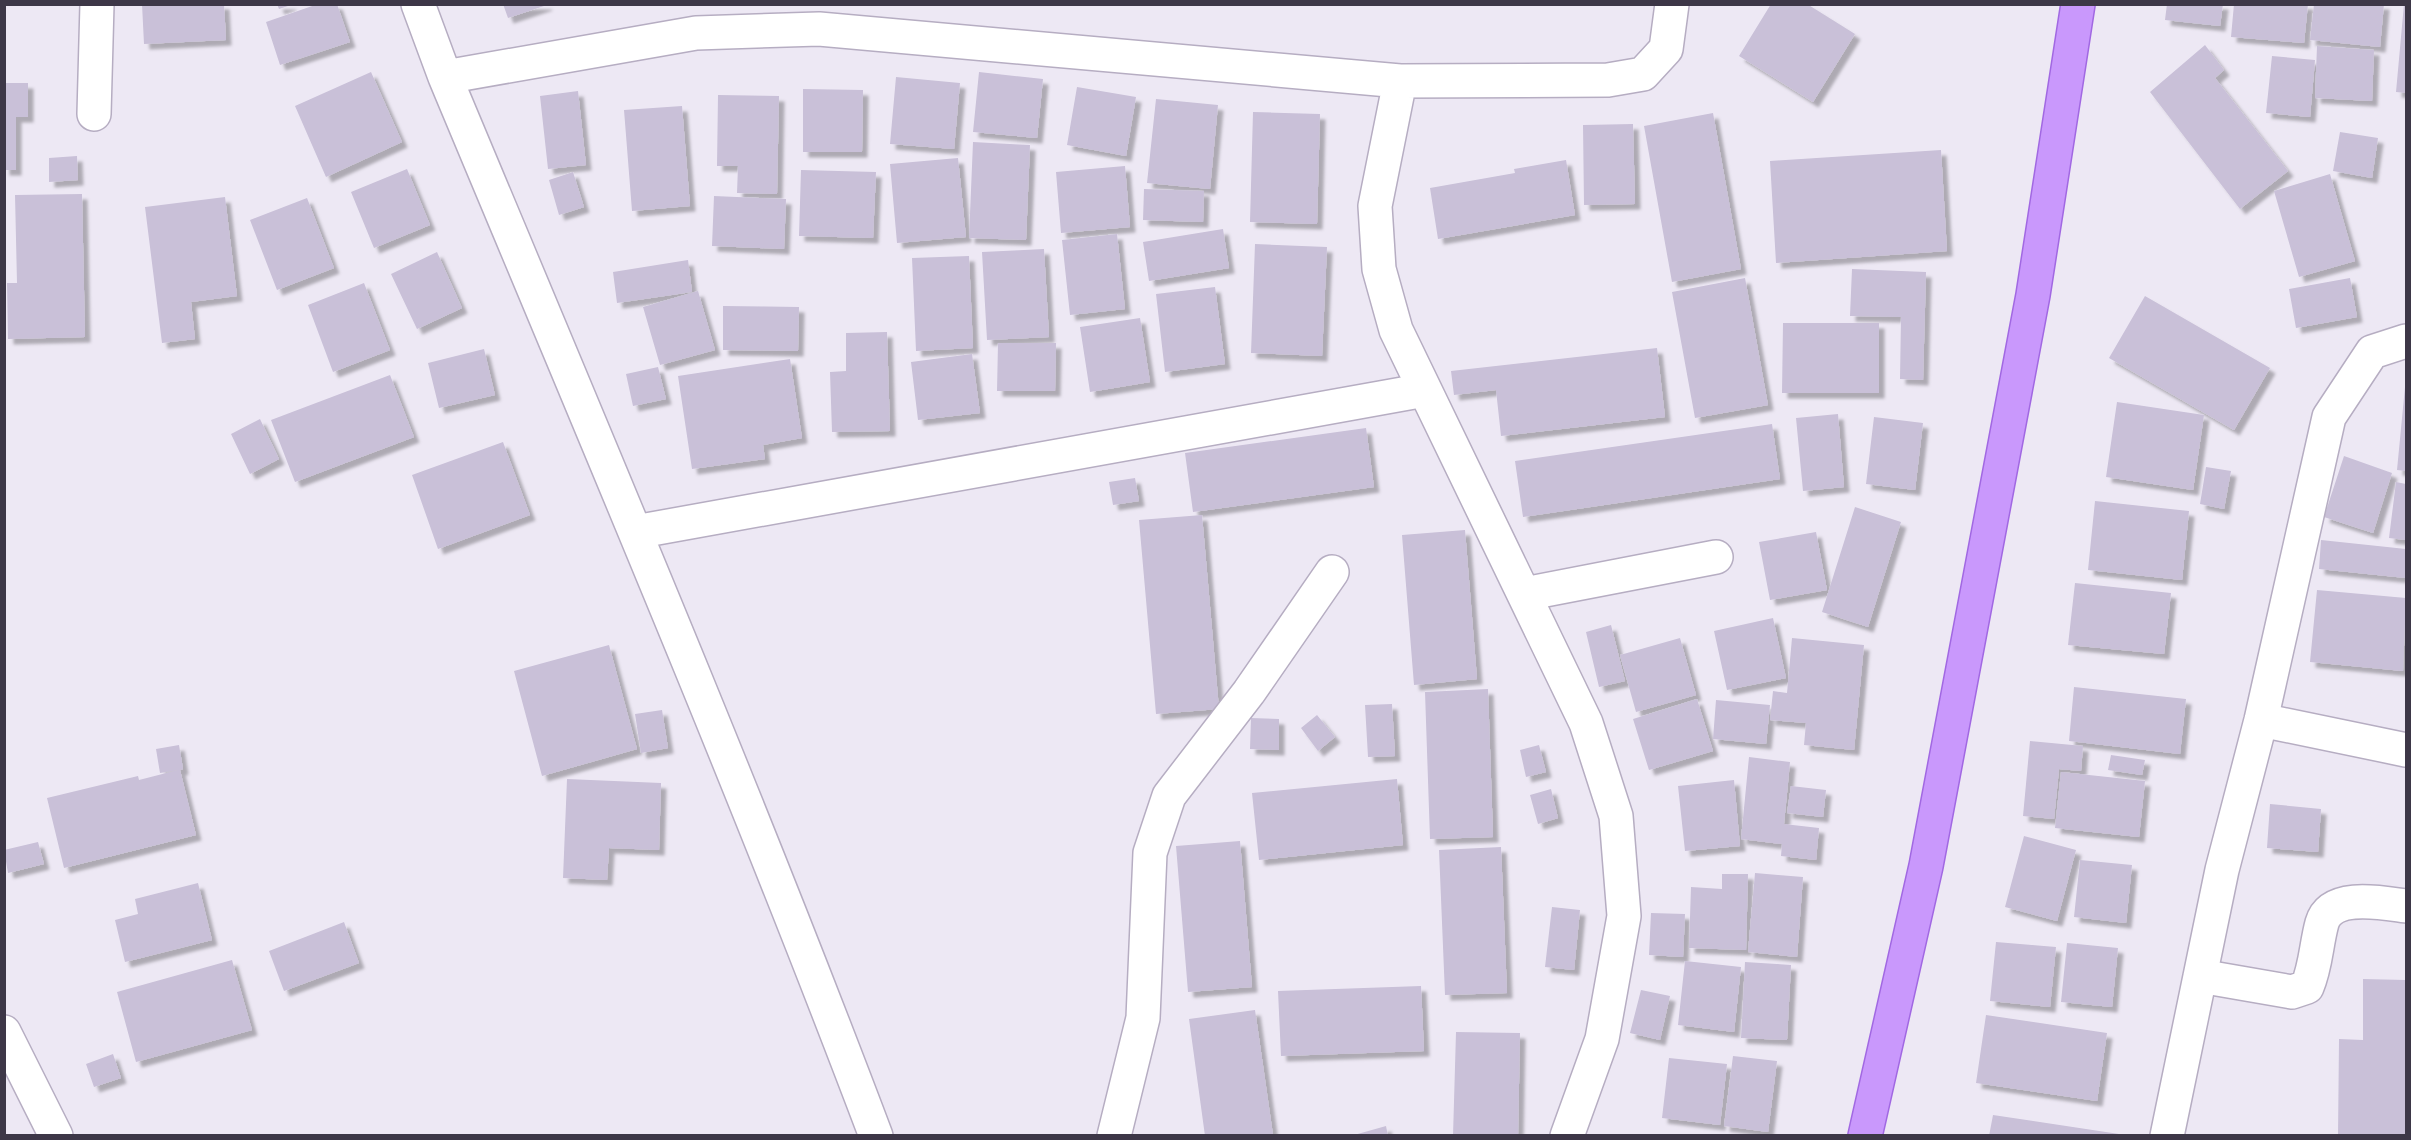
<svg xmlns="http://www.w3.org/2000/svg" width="2411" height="1140" font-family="'Public Sans',sans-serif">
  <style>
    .building { fill: #c9c0d8; filter: url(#shadow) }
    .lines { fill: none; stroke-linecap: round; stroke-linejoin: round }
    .minor-casing { stroke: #b6adc2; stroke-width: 36 }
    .major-casing { stroke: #a168e2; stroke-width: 36 }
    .minor { stroke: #fff; stroke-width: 33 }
    .major { stroke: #c998fc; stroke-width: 33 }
  </style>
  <defs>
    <filter id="shadow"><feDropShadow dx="5.5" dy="5.5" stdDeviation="1.5" flood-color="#0004"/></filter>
  </defs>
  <rect width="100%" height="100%" fill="#ede8f4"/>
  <!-- building -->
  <path class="building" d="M142,4H224L226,40L144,44Z
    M277,4H291V5L279,9Z
    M318,4H337L350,42L280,65L266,22Z
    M503,4H547V5L508,18Z
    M1771,4H1807L1855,34L1813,102L1739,56Z
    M2167,4H2223L2220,26L2165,20Z
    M2234,4H2308L2304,43L2231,37Z
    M2314,4H2384L2380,47L2310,40Z
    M2404,4H2406V93L2396,92Z
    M2205,45L2224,70L2215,78L2288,171L2240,209L2150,92Z
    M2317,46L2374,50L2372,101L2315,98Z
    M2272,56L2315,60L2310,117L2266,113Z
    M371,72L402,142L326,177L295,106Z
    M979,72L1043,79L1037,138L973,132Z
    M896,77L960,83L954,149L890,144Z
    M4,83H28V117H16V170H4Z
    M1077,87L1136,97L1126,156L1067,145Z
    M803,89L863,90L862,152H803Z
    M578,91L586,165L548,169L540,96Z
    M718,95L779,96L777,194L737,193L738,166H717Z
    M1156,99L1218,105L1210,189L1147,183Z
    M682,106L690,206L632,211L624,110Z
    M1253,112L1320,114L1317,224L1250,222Z
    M1713,113L1741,269L1672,282L1644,126Z
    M1633,124L1635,204L1584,205L1583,125Z
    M2340,132L2378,138L2372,178L2333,171Z
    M973,142L1030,145L1026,240L969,238Z
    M1941,150L1947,251L1776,263L1770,161Z
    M77,156L78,180L49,182V158Z
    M958,158L966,237L897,243L890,164Z
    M1566,160L1575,215L1438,239L1430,188L1515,173L1514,169Z
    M1125,166L1130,227L1061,233L1056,172Z
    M407,169L430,225L374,248L351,192Z
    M801,170L876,172L873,238L799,236Z
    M573,172L584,207L559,215L549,180Z
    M2330,174L2355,261L2299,277L2274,191Z
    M1144,189L1204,191L1203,222L1143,220Z
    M82,194L85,337L8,339L7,283H17L15,195Z
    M714,196L786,199L784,249L712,246Z
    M225,197L237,296L191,302L195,339L162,343L145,207Z
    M307,198L334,268L277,290L250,220Z
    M1223,229L1229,268L1149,281L1143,242Z
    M1117,234L1125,309L1070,315L1062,240Z
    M1255,244L1327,247L1322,356L1251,353Z
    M1044,249L1049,337L987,340L982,252Z
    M437,252L462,308L417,329L391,274Z
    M969,256L973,348L916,351L912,258Z
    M688,260L692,292L617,303L613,272Z
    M1852,269L1926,272L1923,380L1900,379L1901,317L1850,316Z
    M1745,278L1768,405L1695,418L1672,292Z
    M2350,278L2357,317L2296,328L2289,289Z
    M364,283L390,350L333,372L308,305Z
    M1215,287L1225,364L1165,372L1156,294Z
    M698,291L715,350L660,365L643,307Z
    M2145,296L2270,368L2234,430L2109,358Z
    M723,306L799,307L798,351L723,350Z
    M1140,318L1150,382L1090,392L1080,327Z
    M1783,323H1879V393H1782Z
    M887,332L890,431L832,432L830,372L846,371V333Z
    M998,343H1056L1055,391H997Z
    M1657,348L1665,417L1501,436L1496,390L1454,395L1451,371Z
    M484,349L495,395L439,408L428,363Z
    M972,354L980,413L918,420L911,362Z
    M790,359L802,438L763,445L765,459L692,469L678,376Z
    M658,367L666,399L633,406L626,374Z
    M390,375L414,437L295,482L271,420Z
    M2405,387H2406V471L2397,470Z
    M2117,402L2204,415L2193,490L2106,477Z
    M1838,414L1844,487L1803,491L1796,418Z
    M1874,417L1923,423L1915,490L1866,484Z
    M260,419L279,459L250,474L231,434Z
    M1772,424L1780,479L1523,517L1515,461Z
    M1366,428L1374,487L1193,512L1185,453Z
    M503,442L530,515L438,549L412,475Z
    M2344,456L2392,473L2373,533L2324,517Z
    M2206,467L2231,471L2224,509L2200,504Z
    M1135,478L1139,501L1113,505L1109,482Z
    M2396,482L2406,484V540L2389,538Z
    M2095,501L2189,511L2182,580L2088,570Z
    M1855,507L1901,522L1868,627L1822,612Z
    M1202,515L1219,709L1156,714L1139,520Z
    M1465,530L1477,679L1414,685L1402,535Z
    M1816,532L1827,590L1770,600L1759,542Z
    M2321,540L2406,549V578L2319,569Z
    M2075,583L2171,593L2164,654L2068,645Z
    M2317,590L2406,598L2403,671L2310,662Z
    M1773,618L1786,678L1727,690L1714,631Z
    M1611,625L1625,681L1599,687L1586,632Z
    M1680,638L1696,695L1636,712L1620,655Z
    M1792,638L1864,645L1854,750L1804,745L1806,723L1770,720L1773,691L1787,693Z
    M609,645L637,749L542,776L514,671Z
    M2074,687L2186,699L2180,754L2069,741Z
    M1488,689L1493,837L1430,839L1425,692Z
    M1697,699L1713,751L1649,770L1633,719Z
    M1716,700L1770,705L1766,744L1713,739Z
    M1392,704L1395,756L1368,757L1365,705Z
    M662,710L668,748L641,753L635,714Z
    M1317,715L1335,737L1318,751L1301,728Z
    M1251,718L1279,719V750L1250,749Z
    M2030,741L2083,746L2081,771L2059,769L2054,819L2023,816Z
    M179,745L183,769L180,770L196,835L64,868L47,798L138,776L139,780L178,770L160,773L156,749Z
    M1539,745L1546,772L1526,777L1520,750Z
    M2111,755L2145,760L2142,775L2108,770Z
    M1749,757L1790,762L1784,824L1819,828L1816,860L1781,856L1782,844L1741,839Z
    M2061,772L2145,781L2139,837L2055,828Z
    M567,779L661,783L659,850L609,848L607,880L563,878Z
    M1397,779L1403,845L1259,860L1252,793Z
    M1734,780L1740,846L1685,851L1678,786Z
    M1791,786L1826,790L1823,817L1787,813Z
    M1551,789L1558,818L1538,824L1530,795Z
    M2270,804L2321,809L2318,852L2267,848Z
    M2024,836L2076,850L2057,921L2005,907Z
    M1240,841L1252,987L1188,992L1176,846Z
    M38,842L44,864L8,873L4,850Z
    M1501,847L1507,993L1445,995L1439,850Z
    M2080,860L2132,865L2126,923L2074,917Z
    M1755,873L1803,877L1797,957L1748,952Z
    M1722,874H1748L1746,950L1689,948L1691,887L1722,889Z
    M198,883L212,940L125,962L115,920L138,914L135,899Z
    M1552,907L1580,910L1574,970L1545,967Z
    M1651,913L1685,914L1683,957L1649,955Z
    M344,922L359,963L284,991L269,951Z
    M1996,942L2056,947L2050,1007L1990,1001Z
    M2067,943L2118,948L2112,1007L2061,1002Z
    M232,960L252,1030L136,1062L117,992Z
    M1685,961L1741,967L1734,1032L1678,1025Z
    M1745,962L1791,965L1787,1040L1741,1038Z
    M2363,979L2406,980V1136H2338L2339,1039L2363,1040Z
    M1421,986L1424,1051L1281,1056L1278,991Z
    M1641,990L1670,996L1660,1040L1630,1033Z
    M1255,1010L1273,1135L1205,1136L1189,1019Z
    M1986,1015L2107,1033L2097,1101L1976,1083Z
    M1456,1032L1520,1033L1518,1136H1453Z
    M113,1054L121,1078L94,1087L86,1064Z
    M1733,1056L1777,1061L1768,1132L1724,1126Z
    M1669,1058L1727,1064L1720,1125L1662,1118Z
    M1993,1115L2119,1134V1136H1989Z
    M1386,1126L1388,1136H1354V1135Z"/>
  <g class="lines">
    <defs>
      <path id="minor" d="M418,4L445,77C592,429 741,779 876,1136
        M445,77L696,33L819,29L1400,81L1608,80L1643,74L1666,49L1672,4
        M1400,81L1375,206L1379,269L1396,330L1586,723L1616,816L1624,916L1602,1039L1567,1136
        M94,114L97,4
        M635,532L1425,390
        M1524,594L1716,557
        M2261,720L2406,750
        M2200,976L2292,992L2307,987C2316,966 2316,945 2322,923C2331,892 2383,903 2406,906
        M4,1032L56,1136
        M1114,1136L1143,1018L1150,853L1169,796L1249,692L1332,572
        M2167,1136L2222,870L2261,720L2329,417L2372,352L2406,341"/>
      <path id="major" d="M1865,1136L1926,866L2033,295L2078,4"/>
    </defs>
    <!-- minor casing -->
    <use href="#minor" class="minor-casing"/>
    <!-- major casing -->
    <use href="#major" class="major-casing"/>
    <!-- minor -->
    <use href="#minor" class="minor"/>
    <!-- major -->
    <use href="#major" class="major"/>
  </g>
  <!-- border -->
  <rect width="2411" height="1140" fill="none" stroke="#3d3747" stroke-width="12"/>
</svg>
